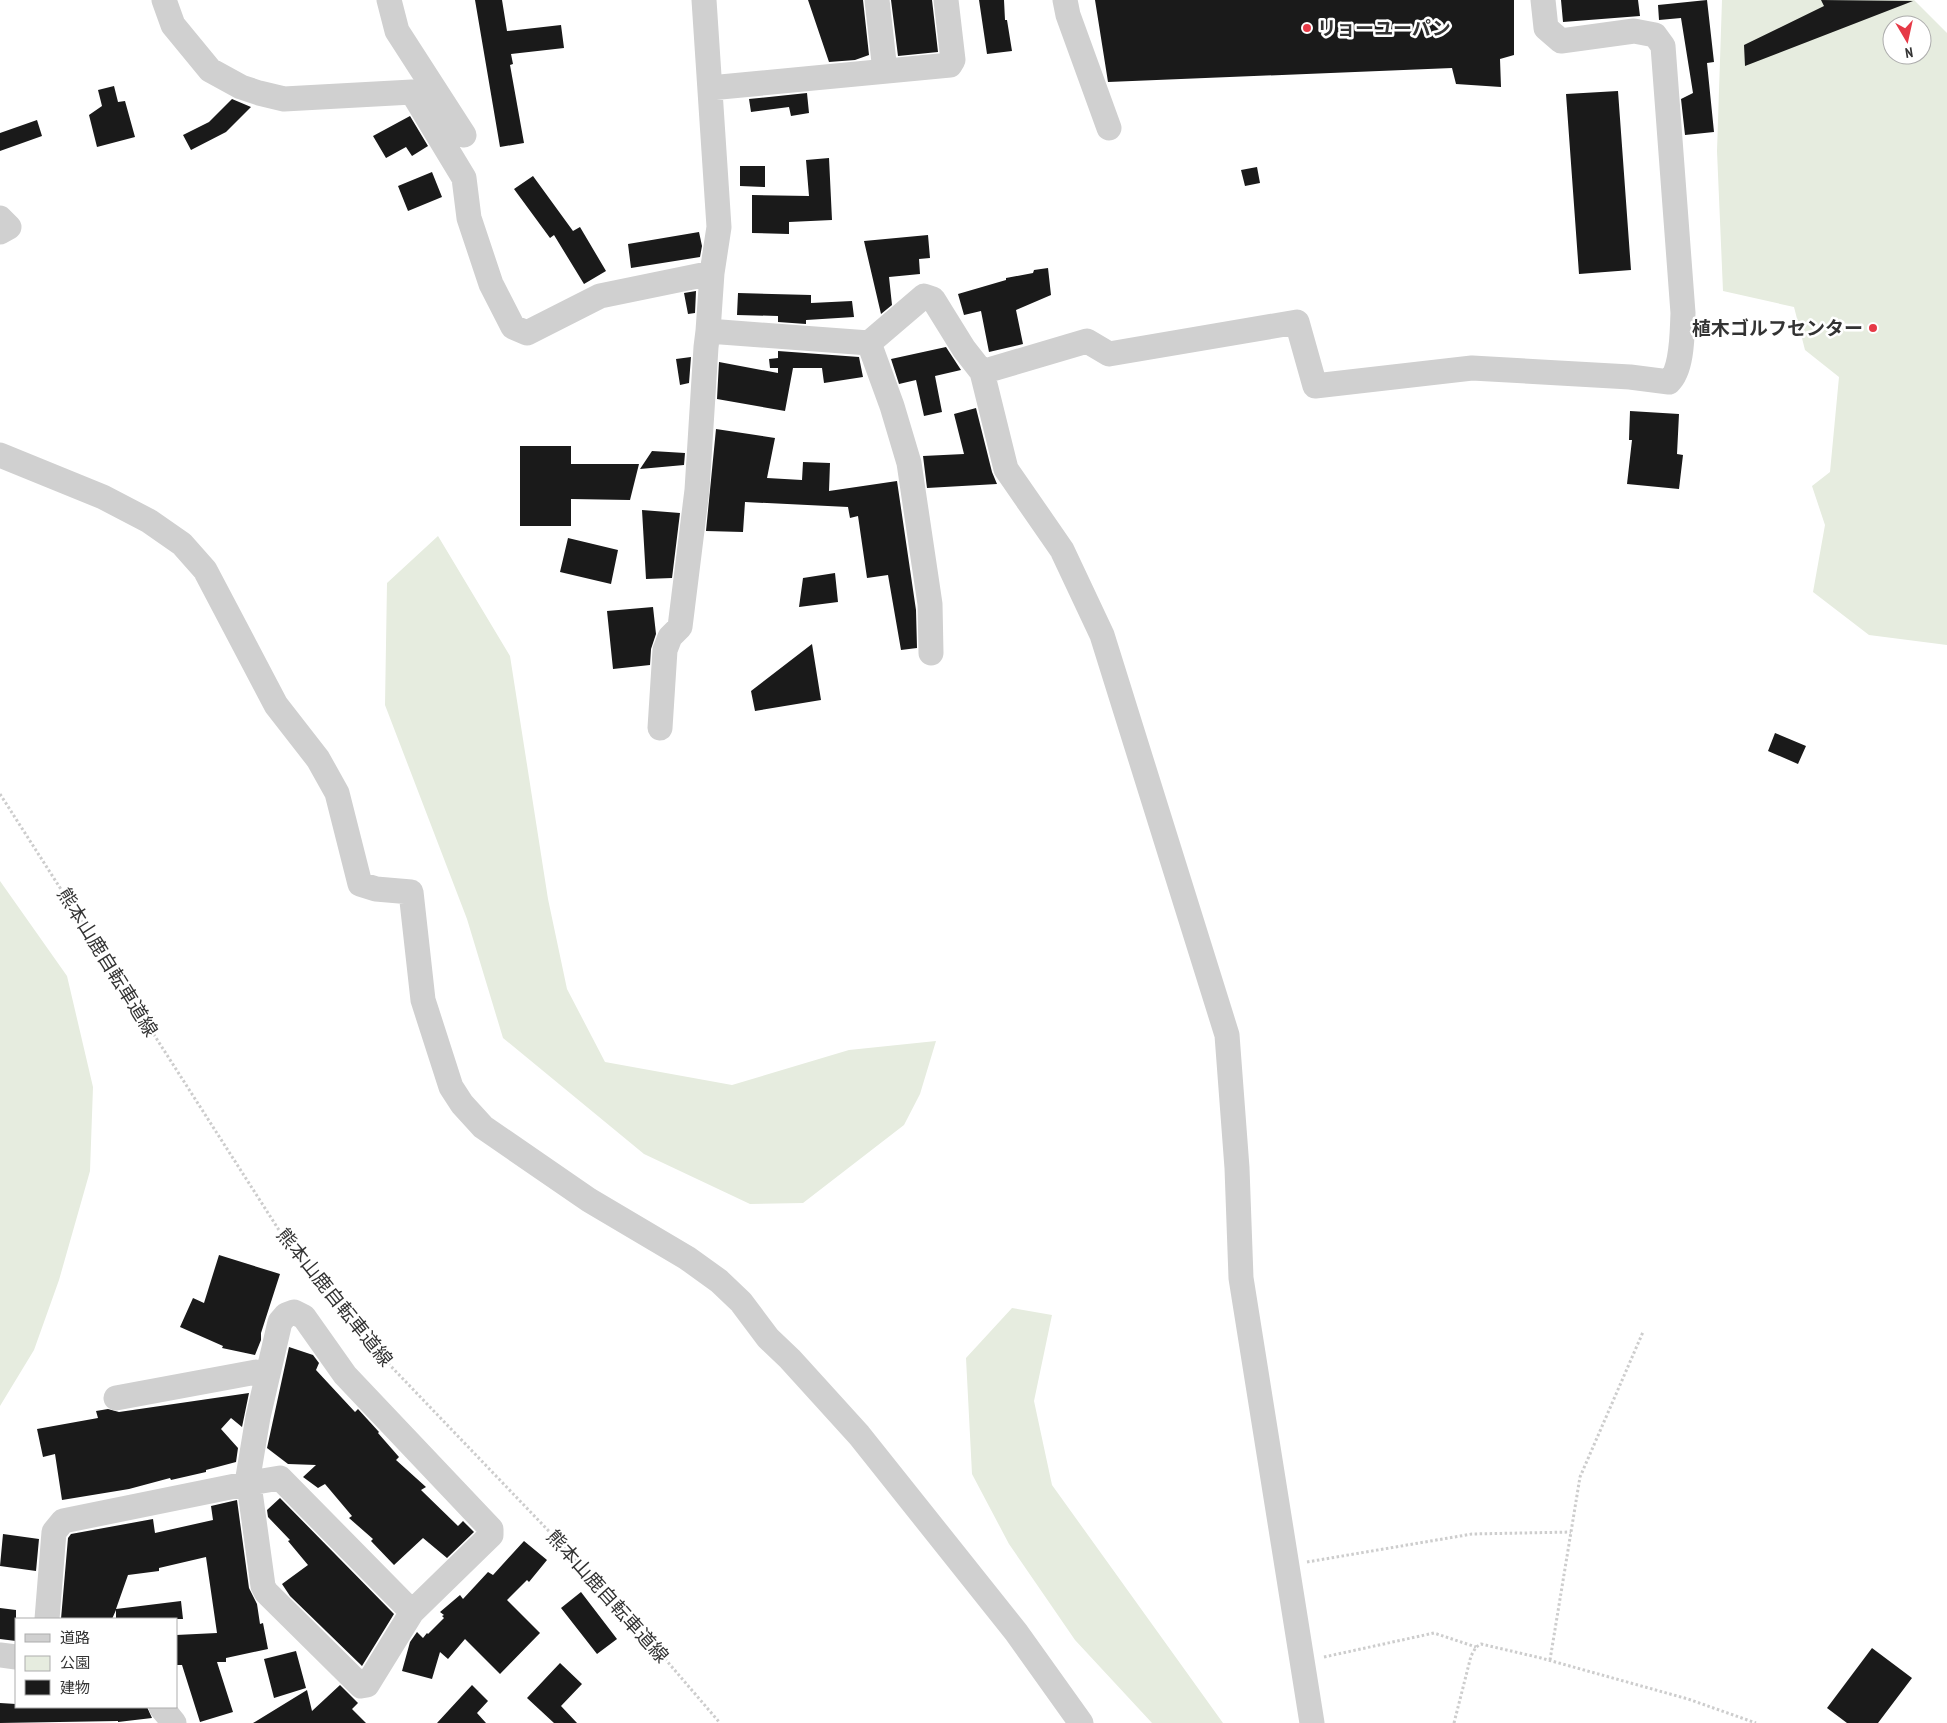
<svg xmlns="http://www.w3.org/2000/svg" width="1947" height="1723" font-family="'PT Sans Narrow','Noto Sans JP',sans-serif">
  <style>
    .green { fill: #e6ecdf; fill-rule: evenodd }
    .building { fill: #1a1a1a }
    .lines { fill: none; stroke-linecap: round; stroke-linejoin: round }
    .path { stroke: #cdcdcd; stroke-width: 3; stroke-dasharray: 2.5 2.5; stroke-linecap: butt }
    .minor { stroke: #d0d0d0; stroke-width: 25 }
    .poi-dot { fill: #e63946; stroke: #fff; stroke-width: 2 }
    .labels { text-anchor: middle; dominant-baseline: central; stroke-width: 5; stroke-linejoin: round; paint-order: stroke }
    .poi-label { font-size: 19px; font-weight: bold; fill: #333; stroke: #fff; text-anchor: start }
    .street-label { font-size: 19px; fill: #333; stroke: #fff }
  </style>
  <rect width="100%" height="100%" fill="#fff"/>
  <!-- green -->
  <path class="green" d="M1722,0H1914L1947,33V645L1869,635L1813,592L1825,525L1812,486L1830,472L1839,377L1805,350L1794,307L1723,291L1717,151ZM1892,25H1922V55H1892Z
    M438,536L510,656L548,899L567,989L605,1062L732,1085L849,1050L936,1041L920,1094L904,1125L803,1203L750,1204L644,1154L503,1038L467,919L385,705L387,583Z
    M0,881L67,976L93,1087L90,1171L59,1280L34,1350L0,1406Z
    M1012,1308L1052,1315L1034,1401L1052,1485L1223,1723H1152L1075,1640L1009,1544L972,1474L966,1358Z"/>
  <!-- building -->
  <path class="building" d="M475,0H502L507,31L561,25L564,48L511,54L513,64L510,65L524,143L500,147Z
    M808,0H863L869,55L855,60L829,62Z
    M891,0H932L938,52L898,56Z
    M979,0H1004L1005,20H1007L1012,51L987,54Z
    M1095,0H1514V55L1500,59L1501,87L1456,84L1452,68L1108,82Z
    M1561,0H1638L1640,16L1563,22Z
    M1707,0L1714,62L1707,63L1714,132L1685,135L1681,99L1693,93L1681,18L1659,20L1658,5Z
    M1821,0L1913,1L1745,66L1744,45L1824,6Z
    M114,86L118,102L125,101L135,137L97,147L89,115L102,106L98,90Z
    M1618,91L1631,270L1579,274L1566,94Z
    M807,93L809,113L791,116L789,107L751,112L749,99Z
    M232,99L251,107L226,132L191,150L183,135L209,122Z
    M410,116L428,146L412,156L406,147L386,158L373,136Z
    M37,120L42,136L0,151V133Z
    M829,158L832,220L789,222V234L752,233V195L809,196L806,160Z
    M740,166H765V187L740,186Z
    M1257,167L1260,183L1245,186L1241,170Z
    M432,172L442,197L408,211L398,186Z
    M533,176L573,231L580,227L606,271L584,284L554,235L550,238L514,189Z
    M699,232L702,246L700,257L631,268L628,244Z
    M928,235L930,258L919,259L920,274L889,277L892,305L881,314L864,241Z
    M1048,268L1051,295L1016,310L1023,344L989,352L981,311L964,315L958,294L1006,280V278L1033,273L1034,270Z
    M696,291L695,313L688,314L684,293Z
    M738,293L811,295V303L852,301L854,317L806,320V324L778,322V316L737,315Z
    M946,347L961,370L935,376L942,412L924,416L916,380L899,384L891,359Z
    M778,351L859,357L863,377L824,383L822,368H793L785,411L717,399L719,362L778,373V368H770L769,359L778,358Z
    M691,357L689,383L680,385L676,359Z
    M976,408L992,472L997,484L927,488L923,456L964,454L954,414Z
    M1630,411L1679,414L1677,454L1683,455L1679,489L1627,484L1632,440H1629Z
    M716,429L775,438L767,478L802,480L803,462L830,463L829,491L897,481L916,610L917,648L901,650L888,575L867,578L858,516L850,518L848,507L745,502L743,532L706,531Z
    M520,446H571V464H639L630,500L571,499V526H520Z
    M652,451L685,453L684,465L640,469Z
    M642,510L680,513L672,578L646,579Z
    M568,538L618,550L611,584L560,572Z
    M835,573L838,602L799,607L803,578Z
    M653,607L656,634L651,649L650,665L613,669L607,611Z
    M812,644L821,700L755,711L751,691Z
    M1775,733L1806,746L1798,764L1768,751Z
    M219,1255L280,1274L261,1333V1340L255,1355L222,1348L223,1346L180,1327L193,1298L204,1303Z
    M289,1347L313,1355L319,1363L316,1370L355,1412L358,1409L379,1432L378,1433L399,1457L396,1460L426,1487L421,1490L458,1526L463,1521L474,1532L447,1558L423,1538L394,1565L371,1541L373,1539L349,1518L352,1516L325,1484L318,1488L303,1477L316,1465L288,1464L267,1448Z
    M249,1393L242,1427L231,1418L221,1429L238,1448L236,1462L206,1470V1472L171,1480L170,1478L129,1489L62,1500L55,1454L43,1457L37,1429L98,1418L96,1411L108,1409L119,1412Z
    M280,1498L394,1614L362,1666L290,1596L282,1584L308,1565L288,1541L290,1540L268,1517L267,1510Z
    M237,1500L249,1588L257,1604L260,1624L263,1623L268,1649L226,1658V1662H217L233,1712L200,1722L182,1665H176V1635L217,1633L206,1557L159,1568V1571L128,1575L116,1609L181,1601L183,1619H116V1610L112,1619H61L68,1538L71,1534L153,1519L155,1533L213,1520L211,1506Z
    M3,1534L39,1539L36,1571L0,1566Z
    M524,1541L547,1560L529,1582L527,1580L507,1600L540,1633L500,1674L465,1639L448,1659L440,1652L432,1679L402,1671L410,1642L417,1632L423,1638L427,1633L428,1634L444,1618L442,1616L444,1615L440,1612L460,1595L463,1599L488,1572L493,1575Z
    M581,1592L617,1639L597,1654L561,1608Z
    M0,1608L16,1610V1641L0,1639Z
    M1872,1648L1912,1678L1878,1723H1847L1827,1708Z
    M296,1651L306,1688L274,1698L264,1659Z
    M560,1663L582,1684L561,1706L577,1723H554L527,1698Z
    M340,1685L358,1703L352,1709L366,1723H253L307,1690L312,1711Z
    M472,1685L488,1701L477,1713L486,1723H437Z
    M0,1703L16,1704V1707H147L152,1718L118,1722V1721L0,1723Z"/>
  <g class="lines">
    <!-- path -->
    <path class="path" d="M0,794L293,1252L383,1358L612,1597L720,1723
      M1307,1562L1472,1534L1571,1532
      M1324,1657L1434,1633L1476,1647
      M1550,1660L1580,1477L1643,1332
      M1454,1723L1471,1656L1476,1647L1481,1644L1541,1658L1688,1699L1756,1723"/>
    <!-- minor -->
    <path class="minor" d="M164,0L173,25L210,70L241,87L259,93L284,99L412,92L464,178L469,218L491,284L513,327L527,333L600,296L712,273
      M389,0L397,31L464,135
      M704,0L719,227L712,273L708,331L869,343L924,296L933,299L964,349L982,372L1006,469L1062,550L1102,635L1227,1035L1237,1168L1241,1278L1312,1723
      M877,0L885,71
      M1065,0L1068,15L1109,128
      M710,88L950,65L953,60L946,0
      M0,218L9,227L0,232
      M869,343L892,406L909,463L930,604L931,653
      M982,372L1087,341L1109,354L1297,322L1315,386L1472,368L1630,377L1669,382C1683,369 1682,332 1683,313L1663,46L1655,35L1634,31L1561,41L1546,28L1543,0
      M0,455L103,497L149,521L182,544L205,570L276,705L318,759L337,793L360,884L376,889L411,892L423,1000L451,1087L462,1104L483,1127L589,1200L687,1258L719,1281L741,1302L768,1338L790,1359L859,1435L1016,1632L1081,1723
      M660,728L665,650L670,637L680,627L697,490L706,347L708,331
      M294,1312L304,1317L345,1375L491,1529V1535L412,1612L367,1685L361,1686L266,1592L263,1586L248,1477L258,1417L280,1322L286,1315Z
      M116,1398L256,1372L267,1375
      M47,1619L54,1532L63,1521L250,1483L280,1478L412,1612
      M0,1655L16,1657
      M161,1707L174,1723"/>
  </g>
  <!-- markers -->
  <g class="poi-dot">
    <circle cx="1307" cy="28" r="5"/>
    <circle cx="1873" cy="328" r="5"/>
  </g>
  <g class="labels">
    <!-- poi labels -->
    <g class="poi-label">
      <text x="1317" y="28">リョーユーパン</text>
      <text x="1863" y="328" text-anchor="end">植木ゴルフセンター</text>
    </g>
    <!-- street labels -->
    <g class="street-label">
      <text transform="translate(108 962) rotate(58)">熊本山鹿自転車道線</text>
      <text transform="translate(335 1297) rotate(51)">熊本山鹿自転車道線</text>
      <text transform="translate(608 1596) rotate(48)">熊本山鹿自転車道線</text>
    </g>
  </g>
  <!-- legend -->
  <rect x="15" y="1618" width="162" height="90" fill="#ffffff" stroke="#adadad"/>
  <rect x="25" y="1634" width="25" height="8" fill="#d0d0d0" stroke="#adadad"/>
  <text x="60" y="1643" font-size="15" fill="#333333">道路</text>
  <rect x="25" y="1656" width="25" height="15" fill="#e6ecdf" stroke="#adadad"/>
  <text x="60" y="1668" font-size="15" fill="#333333">公園</text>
  <rect x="25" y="1680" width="25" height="15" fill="#1a1a1a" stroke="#adadad"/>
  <text x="60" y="1693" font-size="15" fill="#333333">建物</text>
  <!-- north arrow -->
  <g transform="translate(1907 40) rotate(171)"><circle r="24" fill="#ffffff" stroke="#adadad"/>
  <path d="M0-4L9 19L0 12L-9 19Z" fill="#e63946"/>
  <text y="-8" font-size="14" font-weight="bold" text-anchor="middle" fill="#333333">N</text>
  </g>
</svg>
